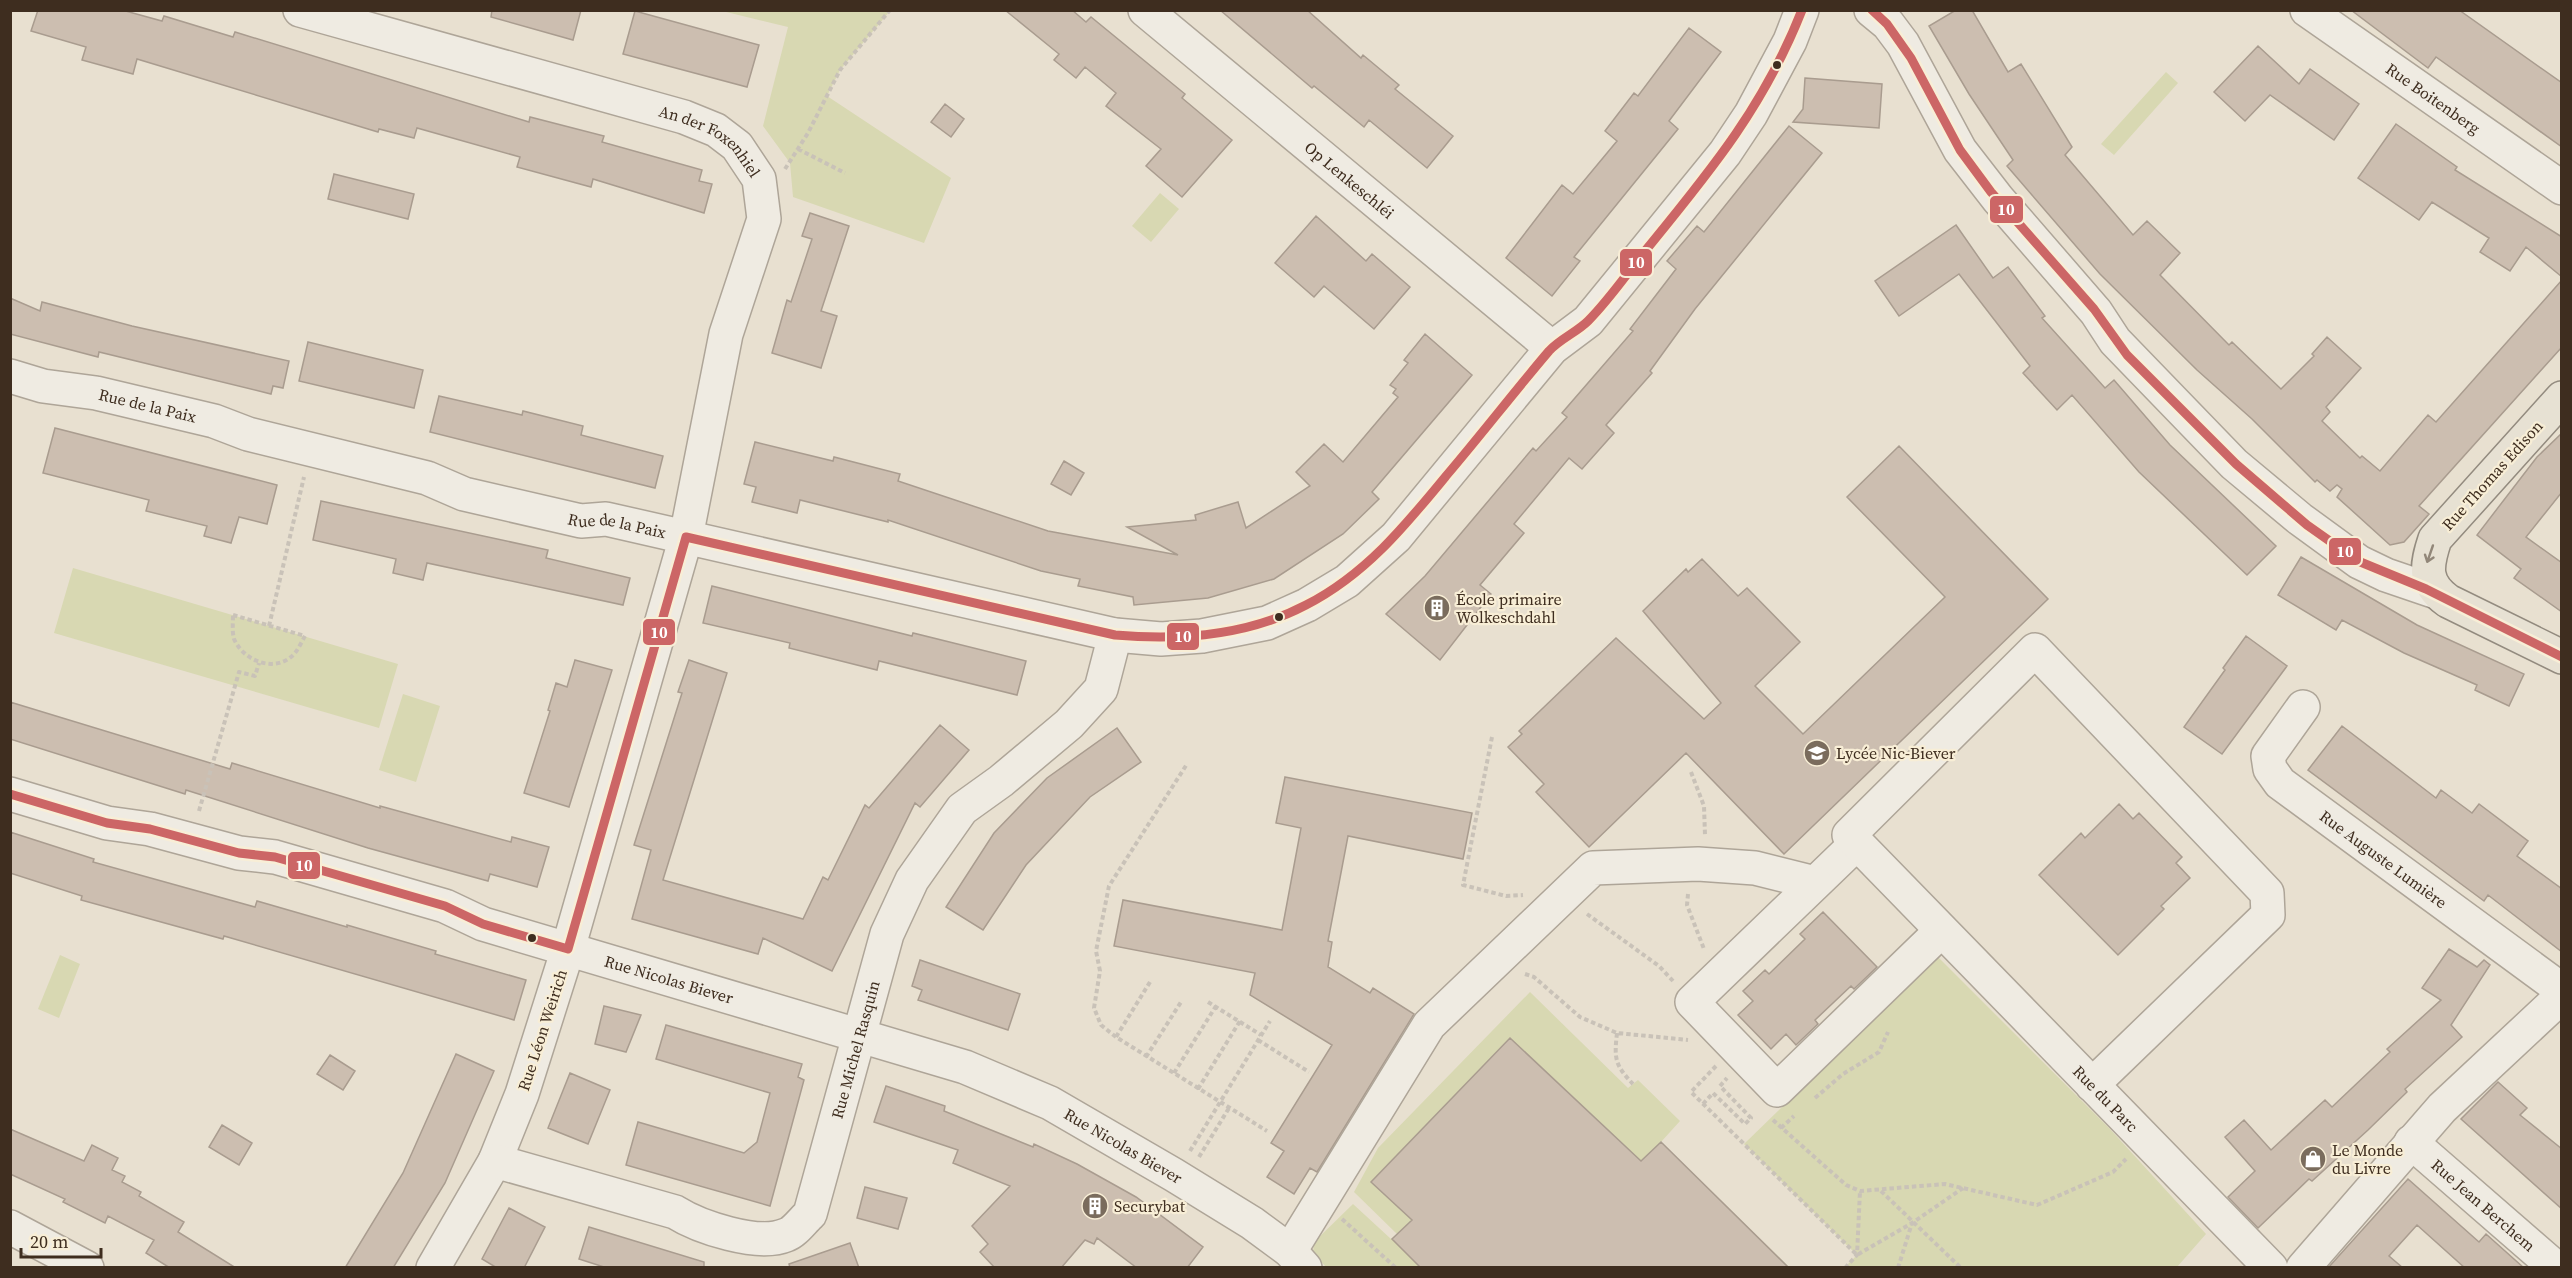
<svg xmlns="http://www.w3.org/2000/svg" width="2572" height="1278" font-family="'Source Serif 4',serif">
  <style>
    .green { fill: #d8d8b2 }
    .building { fill: #ccbeb0; stroke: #a99c8f; stroke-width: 1.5 }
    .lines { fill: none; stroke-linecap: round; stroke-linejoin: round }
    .minor-casing { stroke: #aea598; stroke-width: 36 }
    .major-casing { stroke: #938b7f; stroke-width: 36 }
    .path { stroke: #c9c2b8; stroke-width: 4; stroke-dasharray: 4.5 3; stroke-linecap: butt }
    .minor { stroke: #efebe2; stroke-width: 33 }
    .major { stroke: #e7e1d3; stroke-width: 33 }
    .bus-1-casing { stroke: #f8eed6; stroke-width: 14 }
    .bus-1 { stroke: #c66; stroke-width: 9 }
    .oneway { stroke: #928779 }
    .bus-dot { fill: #3e2d1f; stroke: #f8eed6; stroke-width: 2 }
    .labels { text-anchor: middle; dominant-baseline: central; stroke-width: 4.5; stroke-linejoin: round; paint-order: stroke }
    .street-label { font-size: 16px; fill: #3e2d1f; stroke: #f8eed6 }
    .poi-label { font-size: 16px; fill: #3e2d1f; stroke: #f8eed6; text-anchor: start }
    .line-badge { stroke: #f8eed6; stroke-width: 2 }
    .badge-label { font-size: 16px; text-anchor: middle; font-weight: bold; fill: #fff }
  </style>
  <rect width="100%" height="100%" fill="#e8e0d0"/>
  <!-- green -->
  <path class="green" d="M722,11H890L840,70L827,96L951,178L924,243L793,197L790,163L763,126L788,27Z
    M2166,72L2178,83L2114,155L2101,144Z
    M1160,193L1179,209L1151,242L1132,226Z
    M73,568L398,664L379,728L54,633Z
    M403,694L440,706L416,782L379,770Z
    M60,955L80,964L59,1018L38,1009Z
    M1937,956L2109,1128L2206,1234L2177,1267H1845L1857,1255L1744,1144Z
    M1530,992L1628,1088L1638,1080L1680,1121L1661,1142L1789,1267L1327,1268L1313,1253L1314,1242L1353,1204L1391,1239L1397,1234L1354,1192L1378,1148Z"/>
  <!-- building -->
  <path class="building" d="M38,10H122L162,21L164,16L233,37L235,32L529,122L530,117L604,136L602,142L702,170L699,181L712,184L704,213L593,179L591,187L517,167L520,157L417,128L414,138L379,129L378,132L137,59L133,74L82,60L86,47L31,31Z
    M492,10H581L573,40L491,17Z
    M1005,10H1072L1086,22L1091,17L1185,94L1182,98L1232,140L1182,197L1146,166L1161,149L1106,106L1116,93L1085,67L1076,78L1054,60L1059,54Z
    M1220,10H1307L1361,58L1363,55L1399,85L1395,89L1453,136L1427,168L1369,120L1364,127L1314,86L1312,88Z
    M1956,10H1972L2008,72L2021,64L2072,147L2065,155L2133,235L2147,221L2180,253L2160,275L2229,345L2232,342L2281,389L2314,356L2312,354L2327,337L2361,368L2326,407L2330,412L2322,421L2360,458L2362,456L2380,471L2428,415L2436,422L2562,280V347L2419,506L2429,514L2404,542L2390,545L2337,497L2342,489L2337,485L2330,491L2317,480L2315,482L2252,419L2197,370L2100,274L2007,166L2013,160L1969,94L1929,26Z
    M2351,10H2459L2562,83V147L2436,57L2428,68Z
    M635,11L759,45L747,87L623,54Z
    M1689,28L1721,52L1669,121L1678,129L1574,257L1580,261L1552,296L1506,258L1562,185L1573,194L1617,141L1605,131L1634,93L1638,96Z
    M2258,46L2299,84L2310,69L2359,104L2334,140L2270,95L2245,121L2214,92Z
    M1805,78L1882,84L1879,128L1793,122L1803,109Z
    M945,104L964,119L951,137L931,122Z
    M2396,124L2457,167L2455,170L2562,237V277L2526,247L2510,271L2480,252L2489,238L2432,202L2419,220L2358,178Z
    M1789,126L1822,153L1695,309L1650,371L1652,373L1606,425L1614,433L1582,469L1569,458L1514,524L1524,533L1480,585L1491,594L1440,660L1386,614L1425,576L1533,448L1536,451L1567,417L1562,413L1633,331L1630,329L1676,269L1667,261L1697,226L1704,232Z
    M334,174L414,194L408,219L328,199Z
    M810,213L849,226L821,311L837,316L821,368L772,353L787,300L791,302L812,239L802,236Z
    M1316,216L1366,261L1372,254L1410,287L1374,329L1324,286L1314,297L1275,263Z
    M1956,225L1993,278L2008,267L2045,316L2042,318L2105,388L2114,380L2170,445L2276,546L2247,575L2139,472L2072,395L2057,410L2023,373L2030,366L1959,274L1899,316L1875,281Z
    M10,298L40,311L42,302L132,326L289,361L283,388L273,386L271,394L99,352L98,357L10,334Z
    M1425,334L1472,375L1372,492L1379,499L1343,534L1274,579L1208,598L1134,605L1133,597L1078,586L1080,579L1041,571L888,520V522L800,500L797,513L752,502L756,487L744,484L755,442L833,461L834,457L900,474L898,481L1048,531L1178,555L1127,527L1196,520L1195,515L1238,502L1246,528L1310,486L1296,472L1324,444L1343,462L1398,397L1393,393L1396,389L1390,385L1408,363L1404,360Z
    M308,342L423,370L414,408L299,381Z
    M439,396L522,415L523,411L583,426L581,435L663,456L655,488L430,432Z
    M55,428L277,485L267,524L239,517L231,543L204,536L207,526L146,511L149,500L43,473Z
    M2562,433V492L2526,537L2562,563V612L2514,578L2521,569L2477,535L2537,457Z
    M1899,446L2048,599L1784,854L1686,753L1589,847L1536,792L1544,784L1508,747L1522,734L1519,731L1616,638L1704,719L1721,703L1643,611L1686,569L1688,572L1702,559L1738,596L1747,588L1800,642L1755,686L1803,734L1945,597L1847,497Z
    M1064,461L1084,473L1071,495L1051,484Z
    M321,501L548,550L546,558L630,578L623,605L427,563L423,580L393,573L396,559L313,540Z
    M2301,557L2417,625L2524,674L2509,706L2475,690L2477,685L2404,653L2342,620L2336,630L2278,595Z
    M712,586L912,636L913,633L1026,661L1017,695L879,661L877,670L789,648L790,643L703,623Z
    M2246,636L2287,666L2222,754L2184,727L2225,670L2223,668Z
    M575,660L612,670L569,807L524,793L550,711L548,710L556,683L567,687Z
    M689,660L727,673L663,880L803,919L823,877L828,880L865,805L869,808L940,725L969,750L920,807L915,803L832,971L763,938L758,954L632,919L651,850L634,845L682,693L678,692Z
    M10,702L230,769L232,763L380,808V806L511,842L512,837L549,847L537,887L490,874L488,881L368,848L186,790L185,794L10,739Z
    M2342,726L2436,798L2441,790L2472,813L2479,804L2528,841L2517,856L2562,889V952L2488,895L2484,901L2308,770Z
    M1117,728L1141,762L1090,797L1026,865L983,930L946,907L994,833L1047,778Z
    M1285,777L1472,813L1463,859L1348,836L1328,941L1332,942L1328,967L1370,993L1373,988L1414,1014L1317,1172L1310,1168L1294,1194L1267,1177L1284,1151L1271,1143L1332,1045L1250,995L1255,973L1114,946L1123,900L1282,930L1301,828L1276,823Z
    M2119,804L2133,819L2139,813L2182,857L2176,863L2190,878L2161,906L2164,909L2118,955L2039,875L2081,833L2085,838Z
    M10,832L94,859L93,862L255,907L257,901L347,927V925L436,951L435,954L526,980L514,1020L224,936L223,939L81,900L82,896L10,873Z
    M1823,912L1877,967L1854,989L1851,986L1815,1020L1818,1024L1796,1045L1786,1034L1771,1049L1738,1015L1753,1001L1743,991L1765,970L1769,974L1805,939L1800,934Z
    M2449,949L2477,967L2484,960L2490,965L2451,1025L2462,1037L2405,1089L2407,1092L2368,1130L2312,1181L2309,1179L2258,1228L2228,1197L2255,1171L2225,1137L2244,1120L2271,1150L2325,1100L2332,1107L2390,1052L2387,1049L2441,1000L2422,988Z
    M920,960L1020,994L1008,1030L918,1000L922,990L912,986Z
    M604,1006L641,1015L626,1052L595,1044Z
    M666,1025L802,1064L798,1077L804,1080L770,1206L626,1165L638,1122L744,1153L757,1142L770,1093L656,1059Z
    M1510,1038L1641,1161L1661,1142L1789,1268H1421L1392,1239L1412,1220L1371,1182Z
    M456,1054L494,1071L445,1183L393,1268H345L403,1173Z
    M330,1055L355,1071L343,1090L317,1074Z
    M570,1073L610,1090L588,1144L548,1128Z
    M2498,1082L2527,1108L2520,1115L2562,1149V1209L2461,1119Z
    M886,1086L945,1106L944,1111L1033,1147L1034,1144L1077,1164L1136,1197L1203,1247L1187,1268H1137L1097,1238L1094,1244L1085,1240L1061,1268H995L980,1252L988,1244L972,1226L1010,1186L953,1163L958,1150L874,1122Z
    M222,1125L252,1143L239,1165L209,1147Z
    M10,1129L84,1161L92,1145L118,1158L112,1170L125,1176L122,1182L141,1192L139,1196L184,1222L178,1232L236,1268H170L146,1253L154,1240L108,1216L105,1223L63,1202L65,1199L10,1174Z
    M2408,1179L2479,1242L2486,1234L2524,1268H2465L2417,1225L2389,1256L2403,1268H2328Z
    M865,1187L907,1198L898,1229L857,1218Z
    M509,1208L545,1227L524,1268H497L482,1259Z
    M589,1227L704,1262V1268H607L579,1259Z
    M850,1243L859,1268H790L789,1264Z"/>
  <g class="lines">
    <defs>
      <g id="minor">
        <path id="s1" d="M300,10L684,117L716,130L737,146L759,179L764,219L726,334L686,537L568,949L522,1094L495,1161L433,1268"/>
        <path id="s2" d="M1145,10L1552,348"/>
        <path d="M1871,10L1888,24L1903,44L1960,150L1998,199L2096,312L2115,341L2234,464L2300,519L2359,562L2386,575L2433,591"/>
        <path id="s3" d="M2307,10L2562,188"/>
        <path id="s4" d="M10,376L43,386L96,393L214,421L248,434L427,478L464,494L581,521L606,519L1115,635L1161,639L1202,636L1267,623L1307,605L1347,581L1396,537L1552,348L1588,321L1725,153L1751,114L1790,41L1802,10"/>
        <path id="s5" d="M2303,707L2268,756L2270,769L2280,783L2562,990"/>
        <path id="s6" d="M10,794L107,823L150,829L239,853L275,857L445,906L483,924L965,1067L1050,1103L1174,1175L1252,1223L1290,1251L1305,1268"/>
        <path d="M1857,843L1692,1002L1777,1090L1941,931"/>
        <path id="s7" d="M2092,1085L2268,915L2267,893L2035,650L1849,835L2271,1268"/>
        <path id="s8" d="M2411,1142L2556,1268"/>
        <path id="s9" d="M495,1161L675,1212C699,1227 758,1247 786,1235C795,1232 803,1220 810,1214L887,934L912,880L962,809L1001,781L1069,724L1101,689L1115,635"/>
        <path d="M10,1227L87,1268"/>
        <path d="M1290,1251L1429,1025L1593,868L1698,864L1755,868L1815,883"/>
        <path d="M2303,1268L2442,1108L2562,996"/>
      </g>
      <path id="major" d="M2562,398L2435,539C2426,566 2423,583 2448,601L2562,657"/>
    </defs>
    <!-- minor casing -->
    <use href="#minor" class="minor-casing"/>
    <!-- major casing -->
    <use href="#major" class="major-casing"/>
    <!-- path -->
    <path class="path" d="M798,149L845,173
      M785,169L808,133L840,70L890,10
      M233,615L305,636C302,641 299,648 295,653C277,674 244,662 234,639C232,632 233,623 233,615Z
      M269,626L304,477
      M1492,737L1463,885L1506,896L1523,895
      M1691,772L1704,806L1705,835
      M199,811L239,672L255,676L259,663
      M1688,894L1687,905L1704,949
      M1587,914L1659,966L1673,981
      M1525,974L1534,977L1580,1017L1617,1033L1688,1040
      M1150,982L1116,1037L1267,1131
      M1208,1002L1261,1035
      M1617,1033C1614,1059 1615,1065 1633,1084
      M1116,1037L1101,1025L1094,1008L1100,971L1096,951L1109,886L1187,764
      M1258,1040L1309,1072
      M1146,1057L1181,1002
      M1716,1066L1691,1092L1857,1255L1912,1223L1963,1188
      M1174,1073L1216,1006
      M1198,1089L1240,1021
      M1815,1098L1843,1074L1879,1052L1888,1032
      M1703,1104L1713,1093L1745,1124L1751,1118L1720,1086L1727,1078
      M1773,1120L1846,1185L1860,1191L1945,1184L2037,1205L2113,1172L2126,1159
      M1781,1128L1794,1116
      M1190,1151L1270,1021
      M1199,1157L1229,1108
      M1881,1191L1961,1268
      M1342,1219L1396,1268
      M1845,1268L1857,1255L1860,1191
      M1898,1268L1912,1223"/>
    <!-- minor -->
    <use href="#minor" class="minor"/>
    <!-- major -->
    <use href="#major" class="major"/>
    <defs>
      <path id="bus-1" d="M1872,10L1887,24L1911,58L1960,150L1991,192L2094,309L2127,355L2236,464L2307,525L2358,561L2426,589L2562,657
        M10,794L107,823L150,829L239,853L275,857L445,906L483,924L568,949L686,537L1115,635C1181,641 1247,636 1306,605C1365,575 1405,526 1446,476C1481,435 1514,392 1549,351C1560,339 1577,332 1588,321C1611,298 1630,269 1650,245C1713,168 1765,104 1802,10"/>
    </defs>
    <!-- bus-1 casing -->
    <use href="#bus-1" class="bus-1-casing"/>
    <!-- bus-1 -->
    <use href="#bus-1" class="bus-1"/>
  </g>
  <!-- one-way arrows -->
  <defs><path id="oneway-shaft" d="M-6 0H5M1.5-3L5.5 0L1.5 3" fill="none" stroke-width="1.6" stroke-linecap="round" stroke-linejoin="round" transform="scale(1.5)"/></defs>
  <use class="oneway" href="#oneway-shaft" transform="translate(2430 554) rotate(109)"/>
  <!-- icons -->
  <defs>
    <symbol id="building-disc" viewBox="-11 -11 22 22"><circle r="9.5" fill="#7a6c5d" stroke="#f8eed6"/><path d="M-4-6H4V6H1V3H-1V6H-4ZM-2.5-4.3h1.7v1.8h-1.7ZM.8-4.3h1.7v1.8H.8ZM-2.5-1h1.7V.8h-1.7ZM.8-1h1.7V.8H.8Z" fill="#fff"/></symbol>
    <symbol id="school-disc" viewBox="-11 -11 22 22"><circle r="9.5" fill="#7a6c5d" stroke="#f8eed6"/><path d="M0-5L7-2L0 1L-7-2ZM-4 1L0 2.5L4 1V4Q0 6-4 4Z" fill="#fff"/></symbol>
    <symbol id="shop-disc" viewBox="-11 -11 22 22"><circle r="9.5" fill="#7a6c5d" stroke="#f8eed6"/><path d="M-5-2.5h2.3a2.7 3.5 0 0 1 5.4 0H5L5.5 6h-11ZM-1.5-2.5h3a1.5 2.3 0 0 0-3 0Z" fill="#fff"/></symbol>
  </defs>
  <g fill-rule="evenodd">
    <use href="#building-disc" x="1422" y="593" width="30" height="30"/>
    <use href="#school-disc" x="1802" y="738" width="30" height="30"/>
    <use href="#shop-disc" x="2298" y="1144" width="30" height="30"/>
    <use href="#building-disc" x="1080" y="1191" width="30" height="30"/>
  </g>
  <!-- markers -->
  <g class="bus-dot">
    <circle cx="1777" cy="65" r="5"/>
    <circle cx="1279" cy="617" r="5"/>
    <circle cx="532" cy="938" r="5"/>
  </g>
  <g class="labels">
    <!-- street labels -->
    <g class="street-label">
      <text stroke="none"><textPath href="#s3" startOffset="154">Rue Boitenberg</textPath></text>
      <text stroke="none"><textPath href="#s1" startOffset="434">An der Foxenhiel</textPath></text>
      <text stroke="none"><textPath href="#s2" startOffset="266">Op Lenkeschléi</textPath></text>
      <text stroke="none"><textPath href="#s4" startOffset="141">Rue de la Paix</textPath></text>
      <text transform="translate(2492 475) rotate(-48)">Rue Thomas Edison</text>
      <text stroke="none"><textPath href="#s4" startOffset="627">Rue de la Paix</textPath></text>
      <text stroke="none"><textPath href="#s5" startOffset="219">Rue Auguste Lumière</textPath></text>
      <text stroke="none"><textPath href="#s6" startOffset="686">Rue Nicolas Biever</textPath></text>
      <text transform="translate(542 1030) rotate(-72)">Rue Léon Weirich</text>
      <text stroke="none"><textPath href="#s9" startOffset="506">Rue Michel Rasquin</textPath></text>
      <text stroke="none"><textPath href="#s7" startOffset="1233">Rue du Parc</textPath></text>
      <text stroke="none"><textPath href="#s6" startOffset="1172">Rue Nicolas Biever</textPath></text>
      <text stroke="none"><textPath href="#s8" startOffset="96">Rue Jean Berchem</textPath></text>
    </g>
    <!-- poi labels -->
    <g class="poi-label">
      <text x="1456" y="599">École primaire<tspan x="1456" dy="18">Wolkeschdahl</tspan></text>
      <text x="1836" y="753">Lycée Nic-Biever</text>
      <text x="2332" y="1150">Le Monde<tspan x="2332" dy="18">du Livre</tspan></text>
      <text x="1114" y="1206">Securybat</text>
    </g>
  </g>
  <g class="line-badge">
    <rect x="1989" y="195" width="35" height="29" rx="6" fill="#c66"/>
    <rect x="1619" y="248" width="34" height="29" rx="6" fill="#c66"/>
    <rect x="2328" y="537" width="34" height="29" rx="6" fill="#c66"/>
    <rect x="642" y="618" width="34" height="28" rx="6" fill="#c66"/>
    <rect x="1166" y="622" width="34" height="29" rx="6" fill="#c66"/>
    <rect x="287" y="851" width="34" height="29" rx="6" fill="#c66"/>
  </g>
  <g class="badge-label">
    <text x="2006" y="215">10</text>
    <text x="1636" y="268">10</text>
    <text x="2345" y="557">10</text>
    <text x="659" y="638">10</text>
    <text x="1183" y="642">10</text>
    <text x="304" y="871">10</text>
  </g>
  <!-- border -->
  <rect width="2572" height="1278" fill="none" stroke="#3e2d1f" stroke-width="24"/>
  <!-- scale -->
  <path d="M21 1248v9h80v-9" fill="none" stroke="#3e2d1f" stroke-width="3"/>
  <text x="30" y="1248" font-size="18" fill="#3e2d1f" stroke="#f8eed6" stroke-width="4.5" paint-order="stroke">20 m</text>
</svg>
